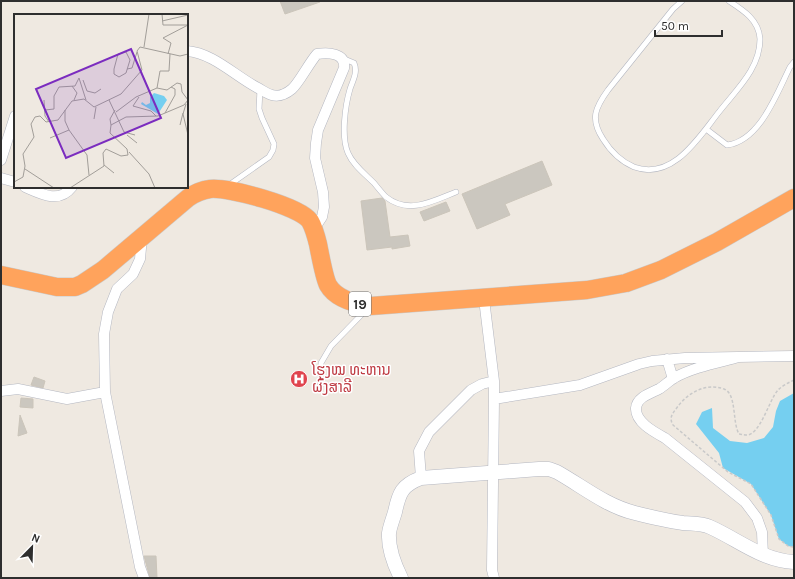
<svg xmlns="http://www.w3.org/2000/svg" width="795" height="579" font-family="Karla,'Noto Sans Lao',sans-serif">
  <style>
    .water { fill: #75cff0 }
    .building { fill: #cbc7bf; stroke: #cbc5ba }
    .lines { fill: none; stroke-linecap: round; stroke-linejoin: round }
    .lane-casing { stroke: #b4b7c1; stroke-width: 6 }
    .street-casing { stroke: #b4b7c1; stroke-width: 11 }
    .secondary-casing { stroke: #b4b7c1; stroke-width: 15 }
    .highway-casing { stroke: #c9c9c9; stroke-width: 19 }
    .path { stroke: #c9c9c9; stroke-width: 1.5; stroke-dasharray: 3 2; stroke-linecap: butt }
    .lane { stroke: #fff; stroke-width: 5 }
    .street { stroke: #fff; stroke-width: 10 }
    .secondary { stroke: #fff; stroke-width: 14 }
    .highway { stroke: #ffa35c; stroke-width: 18 }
    .labels { text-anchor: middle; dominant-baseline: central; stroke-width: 3; stroke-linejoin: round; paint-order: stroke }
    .shield { fill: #fff; stroke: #6d6d6d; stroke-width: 1 }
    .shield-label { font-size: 14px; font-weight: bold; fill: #2e2e2e }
    .health-label { font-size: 15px; fill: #be3a42; stroke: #fff; text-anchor: start }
    .inset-road { fill: none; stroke: #a29e99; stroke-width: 1 }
    .view { fill: #7b2cbf; fill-opacity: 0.15; stroke: #7b2cbf; stroke-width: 2 }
    .inset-edge { fill: none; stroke: #2e2e2e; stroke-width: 2 }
  </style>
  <rect width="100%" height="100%" fill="#efe9e1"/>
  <!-- water -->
  <path class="water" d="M794,393V547L788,546L779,539L771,515L751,484L723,468L719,453L696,424L702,412L712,408L713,428L730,441L747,443L764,438L773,427L776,411L780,401Z"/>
  <!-- building -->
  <path class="building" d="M280,1H319L320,2L285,14Z
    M542,161L552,185L505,204L510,215L477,229L462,194Z
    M382,198L385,201L390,237L408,235L410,246L392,249V247L367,250L361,201Z
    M446,202L450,211L424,221L420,212Z
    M34,377L45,381L43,388L31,385Z
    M21,398L33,399V408L20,407Z
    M20,415L27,433L18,436Z
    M144,556H156L157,578H150Z"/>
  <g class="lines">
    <defs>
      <path id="lane" d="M682,1L673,9L608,90C595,108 590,119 603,139C611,152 620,161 634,167C673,181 699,137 719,112C736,90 760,69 760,39C759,20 743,10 729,1
        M342,58L354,63C358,72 353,80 350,89C345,106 341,137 348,153C353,165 365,174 374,183C378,188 382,193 386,197C409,215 433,201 456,192
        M706,129L727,145C760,141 777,93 790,67L794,62
        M231,187L232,183L269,157L273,150L274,144L262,118L259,109L260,89
        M320,389L321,363L331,346L367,309"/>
      <path id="street" d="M187,51C213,53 235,76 258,88C262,90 267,94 272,95C279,97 286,94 292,89C299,83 309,63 317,54C328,52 346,53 344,68L318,130L316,143L315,158L323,192L324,207L322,217L314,229
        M1,160L15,116
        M1,178L15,182
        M25,187C41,194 59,204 72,187
        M142,237L140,259L133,274L117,289L108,312L104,334L105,392L140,567L144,578
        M484,299L494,381V399L492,570L494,578
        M739,357C717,363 694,367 674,378C669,381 664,386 659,389C651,393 637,397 636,408C635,422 654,432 665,438L745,502L757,518L762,532L763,556
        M667,359L673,379
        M1,391L18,389L67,399L105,392
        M494,399L580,385L639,364L652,361L685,358L794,356
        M421,478L419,451L429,432L471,390L482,384L494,381"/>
      <path id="secondary" d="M401,578C394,564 388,549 389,533C390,526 393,519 395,512C399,493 402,485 421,478L539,469H549L557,472C582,486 606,506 635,513C651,517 667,521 683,523C693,524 701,523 710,527C739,540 761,560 794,562"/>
      <path id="highway" d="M1,275L57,287H75L82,284L103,270L188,198C195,193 202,190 210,189C229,187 299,206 310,221C314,228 316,236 318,244C320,254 324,277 328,285C336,299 356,304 371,306L587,290L626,283L661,270L717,242L794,198"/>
    </defs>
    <!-- lane casing -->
    <use href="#lane" class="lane-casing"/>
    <!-- street casing -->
    <use href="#street" class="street-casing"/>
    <!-- secondary casing -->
    <use href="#secondary" class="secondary-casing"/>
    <!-- highway casing -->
    <use href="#highway" class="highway-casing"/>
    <!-- path -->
    <path class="path" d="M794,380C788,383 782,386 778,390C769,400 760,436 746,435C743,435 741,434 739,434C732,422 737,394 724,389C705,382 686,394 676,409C672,414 669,418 673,425L728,472L751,484L771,515L779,539L788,546L794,547"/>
    <!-- lane -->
    <use href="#lane" class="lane"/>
    <!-- street -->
    <use href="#street" class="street"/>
    <!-- secondary -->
    <use href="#secondary" class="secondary"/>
    <!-- highway -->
    <use href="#highway" class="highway"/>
  </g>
  <!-- icons -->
  <defs>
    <symbol id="hospital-disc" viewBox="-11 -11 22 22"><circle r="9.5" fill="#e0444e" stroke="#fff"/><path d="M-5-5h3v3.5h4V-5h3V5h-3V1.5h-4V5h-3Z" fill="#fff"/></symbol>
  </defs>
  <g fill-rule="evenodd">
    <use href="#hospital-disc" x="289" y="369" width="20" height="20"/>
  </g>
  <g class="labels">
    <!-- shield labels -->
    <rect class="shield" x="349" y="292" width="22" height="24" rx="3"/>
    <g class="shield-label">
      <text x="360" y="304">19</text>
    </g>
    <!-- health labels -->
    <g class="health-label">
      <text x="312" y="370">ໂຮງໝ ທະຫານ<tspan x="312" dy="17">ຜົ້ງສາລີ</tspan></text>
    </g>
  </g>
  <!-- overview -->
  <g transform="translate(14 14)">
    <rect width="174" height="174" fill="#efe9e1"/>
    <path d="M140,79L150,82L153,86L144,100L127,90L128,88L132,91L136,89V83Z" fill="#75cff0"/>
    <path class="inset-road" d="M148,0L149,11H173M148,7L174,1M130,33L135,0M112,38L116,46L112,59L105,63L100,60V55L104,40ZM154,40L157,29L149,24L174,11M113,55L118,54L123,38M69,66L73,77L81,79L87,75M58,72L63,79L60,86M143,74L146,57H155L156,40M125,83L119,92L137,97L142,102M30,86L31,102L35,108M95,86L110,118L121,121M172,90L169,100L174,121M31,96L40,95V82L45,73L61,72L65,64L72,86M51,96V107L55,116L73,141L75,161M102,98L122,83L143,74L153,76L163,69L167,70L168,78L174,86M151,99L161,81V75L157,73M80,105L82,93M97,111L96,105L101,96M166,111L169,99M113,121L123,129M36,124L55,116M115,138L135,160L141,174M90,151L100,159M11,155L40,174M0,168L9,163L11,152L9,140L20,123L17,110L21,103L26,102L32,108L44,106L58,87L70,85L80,93L107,80L128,56L123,37L126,33L166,42L174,40M56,174L90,152L89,139L92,135L107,142L114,141L113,135L96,119L97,111L112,103L144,102L170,91L174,86"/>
    <path class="view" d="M117,35L147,104L52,144L22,75Z"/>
    <rect width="174" height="174" class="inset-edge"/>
  </g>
  <!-- border -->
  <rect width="795" height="579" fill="none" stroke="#2e2e2e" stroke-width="4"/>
  <!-- north arrow -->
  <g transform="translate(32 547) rotate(23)" stroke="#ffffff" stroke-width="3" paint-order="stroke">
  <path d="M0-3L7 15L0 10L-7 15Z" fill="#2e2e2e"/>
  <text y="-6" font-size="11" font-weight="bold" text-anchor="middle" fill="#2e2e2e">N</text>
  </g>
  <!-- scale -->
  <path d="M655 30v6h67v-6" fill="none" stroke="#2e2e2e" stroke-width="2"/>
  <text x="661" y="30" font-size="12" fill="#2e2e2e" stroke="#ffffff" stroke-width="3" paint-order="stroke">50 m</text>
</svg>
